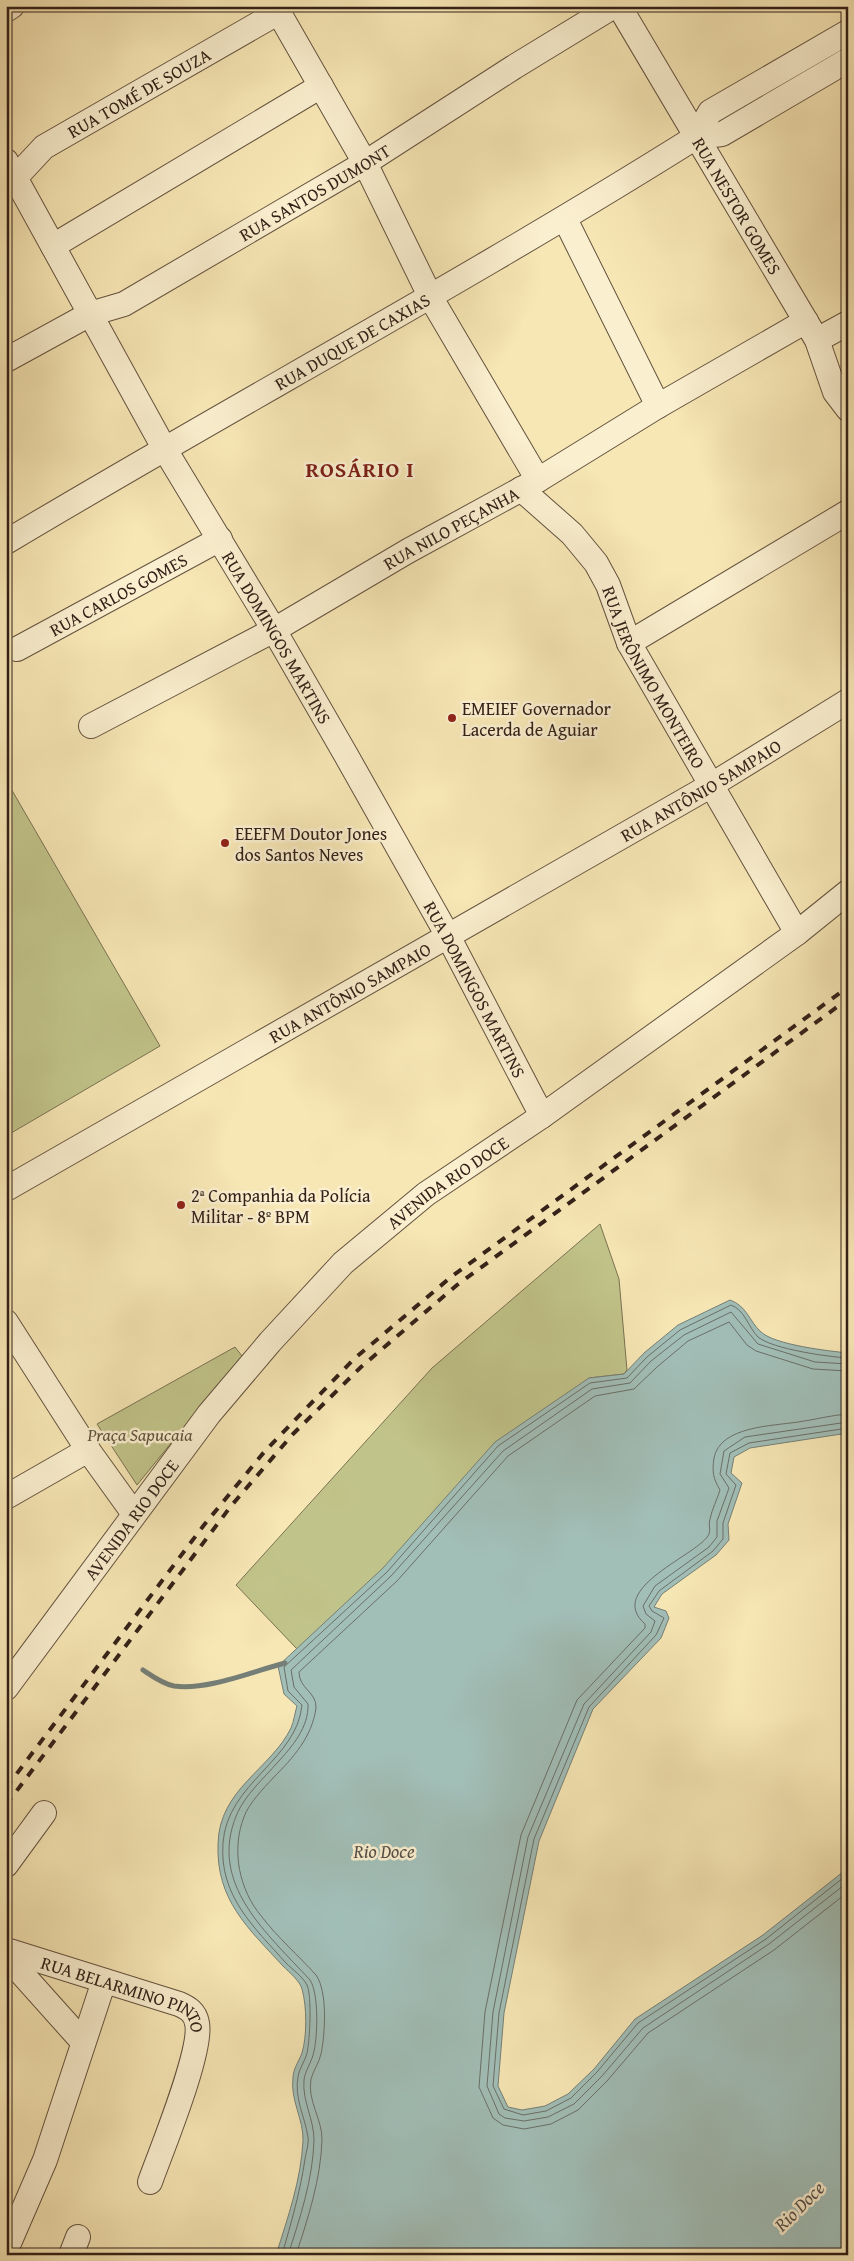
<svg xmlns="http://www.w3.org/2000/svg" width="854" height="2261" font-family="'Gentium Book Plus',serif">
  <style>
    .green { fill: #c1c48a; stroke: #7a7251 }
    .water { fill: #a1beb7; stroke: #757f77 }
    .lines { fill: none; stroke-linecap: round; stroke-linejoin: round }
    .shore { stroke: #6a6f68; stroke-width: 1 }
    .stream { stroke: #757f77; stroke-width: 5 }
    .minor-casing { stroke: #64523f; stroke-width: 26 }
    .minor { stroke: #faefcf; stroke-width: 24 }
    .rail { stroke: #332018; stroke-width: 4; stroke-dasharray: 9 9; stroke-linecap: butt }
    .poi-dot { fill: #8f2418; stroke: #faefcf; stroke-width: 2 }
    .labels { text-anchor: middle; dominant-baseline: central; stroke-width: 5; stroke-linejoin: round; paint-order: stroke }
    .street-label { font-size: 18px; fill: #332018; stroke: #faefcf }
    .poi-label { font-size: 18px; fill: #332018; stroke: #faefcf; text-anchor: start }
    .park-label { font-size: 18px; font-style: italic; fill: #5e513a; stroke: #faefcf }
    .water-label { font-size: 19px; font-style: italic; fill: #544f48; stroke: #faefcf }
    .district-label { font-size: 22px; font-weight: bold; letter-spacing: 1px; fill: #7a1f14; stroke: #faefcf }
  </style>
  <rect width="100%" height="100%" fill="#f7e7b5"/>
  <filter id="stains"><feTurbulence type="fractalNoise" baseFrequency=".004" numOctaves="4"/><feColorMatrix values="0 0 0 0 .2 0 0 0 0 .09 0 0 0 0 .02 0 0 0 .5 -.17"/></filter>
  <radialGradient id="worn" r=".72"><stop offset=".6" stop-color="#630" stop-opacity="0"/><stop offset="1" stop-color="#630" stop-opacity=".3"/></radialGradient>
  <!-- green -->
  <path class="green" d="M6,780L160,1046L6,1136Z
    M600,1224L619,1279L627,1370L624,1374L589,1378L297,1649L236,1585L432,1368Z
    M235,1347L242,1356L137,1485L97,1424Z"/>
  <!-- water -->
  <path class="water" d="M730,1300C747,1306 749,1321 761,1332C775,1345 829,1351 848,1353V1433L750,1448L734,1457L731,1473L742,1483L728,1524L729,1540L716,1555L662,1594L654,1607L666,1611L669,1618L661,1638L593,1709L539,1841L504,2013L498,2086L508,2107L522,2110L545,2106L568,2094L594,2069L635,2019L763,1935L848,1868V2255H276C288,2217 301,2180 303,2141C304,2120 290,2100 293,2078C293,2069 299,2061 302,2053C307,2036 307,2007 302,1989C300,1981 289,1972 283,1966C248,1928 216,1900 218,1844C219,1789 271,1769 291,1728C294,1721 295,1712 297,1706L284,1694L278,1666L383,1568L495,1442L589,1378L624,1374L644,1353L678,1325Z"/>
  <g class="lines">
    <!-- shore -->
    <path class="shore" d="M848,1414C831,1415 814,1420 798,1422C773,1426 720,1426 714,1458C712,1472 713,1478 720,1490C717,1500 712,1509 710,1519C708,1524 711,1530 709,1534C701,1554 604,1588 645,1624V1628L577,1700L521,1835L485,2012L479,2087L493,2118L503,2125L524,2129L551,2124L578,2110L607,2081L648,2033L774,1950L848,1892
      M848,1422L745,1437L724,1451L720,1474L729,1488L717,1521V1537L709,1547L655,1586L643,1606L646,1614L655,1621L651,1632L584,1704L528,1837L493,2012L487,2086L499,2114L505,2118L524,2121L548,2117L574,2104L602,2076L643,2028L769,1944L848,1882
      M848,1428L749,1443L730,1453L726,1474L736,1485L723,1523V1539L713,1551L659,1591L649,1606L652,1611L664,1618L656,1635L589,1707L534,1839L499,2013L493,2086L504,2109L523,2115L546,2111L571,2098L597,2072L638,2023L766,1939L848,1874
      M282,2255C291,2223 300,2193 305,2159C306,2152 309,2144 308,2137C305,2117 294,2098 298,2077C299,2069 305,2061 307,2053C310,2040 312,1996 307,1985C303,1977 292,1969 286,1963C254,1927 219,1896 223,1843C227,1783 297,1760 302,1705L288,1691L284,1667L387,1572L498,1446L590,1383L627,1378L647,1357L680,1330L731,1305C745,1310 748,1327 758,1337C772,1349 829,1357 848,1358
      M288,2255C300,2218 313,2179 314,2140C314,2119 302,2101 304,2080C305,2071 311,2063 313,2055C318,2039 319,1993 310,1980C268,1934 207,1884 237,1814C245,1795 264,1778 277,1763C292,1747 309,1727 308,1704L294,1687L291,1670L391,1576L503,1451L592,1389L630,1383L651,1361L684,1335L731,1312L758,1344L815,1362L848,1364
      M296,2255C308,2218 321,2179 322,2139C322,2119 307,2100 311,2079C313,2071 319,2063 321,2054C325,2035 328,1992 316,1975C299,1956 278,1938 262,1917C239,1890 231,1850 244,1817C249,1803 263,1789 273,1778C293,1758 312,1737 316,1708C317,1692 299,1689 299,1672L397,1581L508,1456L595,1396L634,1389L657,1367L688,1341L729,1322L747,1345L756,1351L813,1369L848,1371"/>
    <!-- stream -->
    <path class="stream" d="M143,1670C152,1676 163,1684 174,1686C206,1691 254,1671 285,1663"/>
    <defs>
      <g id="minor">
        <path d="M275,6L365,163L431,298L538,480"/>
        <path id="s1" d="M619,6L817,340L835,392L848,409"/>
        <path d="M6,10L12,6"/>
        <path d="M696,137L710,112L848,32"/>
        <path id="s2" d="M6,161L164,448L274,630L346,755L448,936L542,1116"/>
        <path id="s3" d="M6,183L16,177L44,147L279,12"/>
        <path d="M565,219L658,406"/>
        <path d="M53,246L321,86"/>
        <path d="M817,340L848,323"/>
        <path id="s4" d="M6,360L90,314L124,304L365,163L514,67L614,6"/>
        <path id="s5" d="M521,489L572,534L596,563L608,585L629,643L797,933"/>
        <path id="s6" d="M6,542C235,405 470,279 696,137L722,134L848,60"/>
        <path d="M629,643L848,512"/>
        <path id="s7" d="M17,649L220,539"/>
        <path id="s8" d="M91,726L274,630L408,551L538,480L658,406L806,321"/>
        <path id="s9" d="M6,1189L710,786L848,701"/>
        <path d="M6,1322L88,1450L134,1514"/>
        <path d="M6,1497L88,1450"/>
        <path id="s10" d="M6,1688L209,1414L270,1342L343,1263L426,1194L542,1116L797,933L848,892"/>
        <path d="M6,1865L44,1813"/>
        <path id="s11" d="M6,1950L179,2004C188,2008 195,2012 197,2023C203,2050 161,2151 150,2182"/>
        <path d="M6,1956L83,2042"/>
        <path d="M6,2250L45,2160L104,1981"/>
        <path d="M71,2255L78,2237"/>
      </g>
    </defs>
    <!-- minor casing -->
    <use href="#minor" class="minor-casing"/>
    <!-- minor -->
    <use href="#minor" class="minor"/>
    <!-- rail -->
    <path class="rail" d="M6,1788L204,1525L265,1451L354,1359L451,1277L848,987
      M6,1805L231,1506L293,1434L361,1367L457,1285L848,999"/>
  </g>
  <!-- markers -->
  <g class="poi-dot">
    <circle cx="452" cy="718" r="5"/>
    <circle cx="225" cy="843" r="5"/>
    <circle cx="181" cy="1205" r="5"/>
  </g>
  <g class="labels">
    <!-- street labels -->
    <g class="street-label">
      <text stroke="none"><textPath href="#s3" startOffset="162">RUA TOMÉ DE SOUZA</textPath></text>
      <text stroke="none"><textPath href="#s4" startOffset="352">RUA SANTOS DUMONT</textPath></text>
      <text stroke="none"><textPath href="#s1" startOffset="232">RUA NESTOR GOMES</textPath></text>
      <text stroke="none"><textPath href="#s6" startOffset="400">RUA DUQUE DE CAXIAS</textPath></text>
      <text stroke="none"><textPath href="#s8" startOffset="411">RUA NILO PEÇANHA</textPath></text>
      <text stroke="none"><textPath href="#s7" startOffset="115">RUA CARLOS GOMES</textPath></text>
      <text stroke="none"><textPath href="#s2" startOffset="548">RUA DOMINGOS MARTINS</textPath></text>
      <text stroke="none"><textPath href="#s5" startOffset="234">RUA JERÔNIMO MONTEIRO</textPath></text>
      <text stroke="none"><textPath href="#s9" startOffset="801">RUA ANTÔNIO SAMPAIO</textPath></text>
      <text stroke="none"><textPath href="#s2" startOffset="952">RUA DOMINGOS MARTINS</textPath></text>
      <text stroke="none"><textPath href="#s9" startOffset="396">RUA ANTÔNIO SAMPAIO</textPath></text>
      <text stroke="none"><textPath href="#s10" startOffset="675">AVENIDA RIO DOCE</textPath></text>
      <text stroke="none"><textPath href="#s10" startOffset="210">AVENIDA RIO DOCE</textPath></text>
      <text stroke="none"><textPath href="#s11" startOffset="128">RUA BELARMINO PINTO</textPath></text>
    </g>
    <!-- poi labels -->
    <g class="poi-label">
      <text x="462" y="708">EMEIEF Governador<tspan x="462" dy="21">Lacerda de Aguiar</tspan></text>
      <text x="235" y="833">EEEFM Doutor Jones<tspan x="235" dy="21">dos Santos Neves</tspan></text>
      <text x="191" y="1195">2ª Companhia da Polícia<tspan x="191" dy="21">Militar - 8º BPM</tspan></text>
    </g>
    <!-- park labels -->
    <g class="park-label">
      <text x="140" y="1434">Praça Sapucaia</text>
    </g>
    <!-- water labels -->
    <g class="water-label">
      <text x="384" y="1851">Rio Doce</text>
      <text transform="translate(799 2206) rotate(-45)">Rio Doce</text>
    </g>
    <!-- district labels -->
    <g class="district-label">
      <text x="360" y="469">ROSÁRIO I</text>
    </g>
  </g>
  <!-- margin -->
  <rect width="854" height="2261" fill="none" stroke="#f7e7b5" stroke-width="25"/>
  <rect x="8" y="8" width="839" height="2246" fill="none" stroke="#332018" stroke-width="2.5"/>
  <rect x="12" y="12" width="829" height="2236" fill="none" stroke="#332018"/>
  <rect width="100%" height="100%" filter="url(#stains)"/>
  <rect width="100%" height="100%" fill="url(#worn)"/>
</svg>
